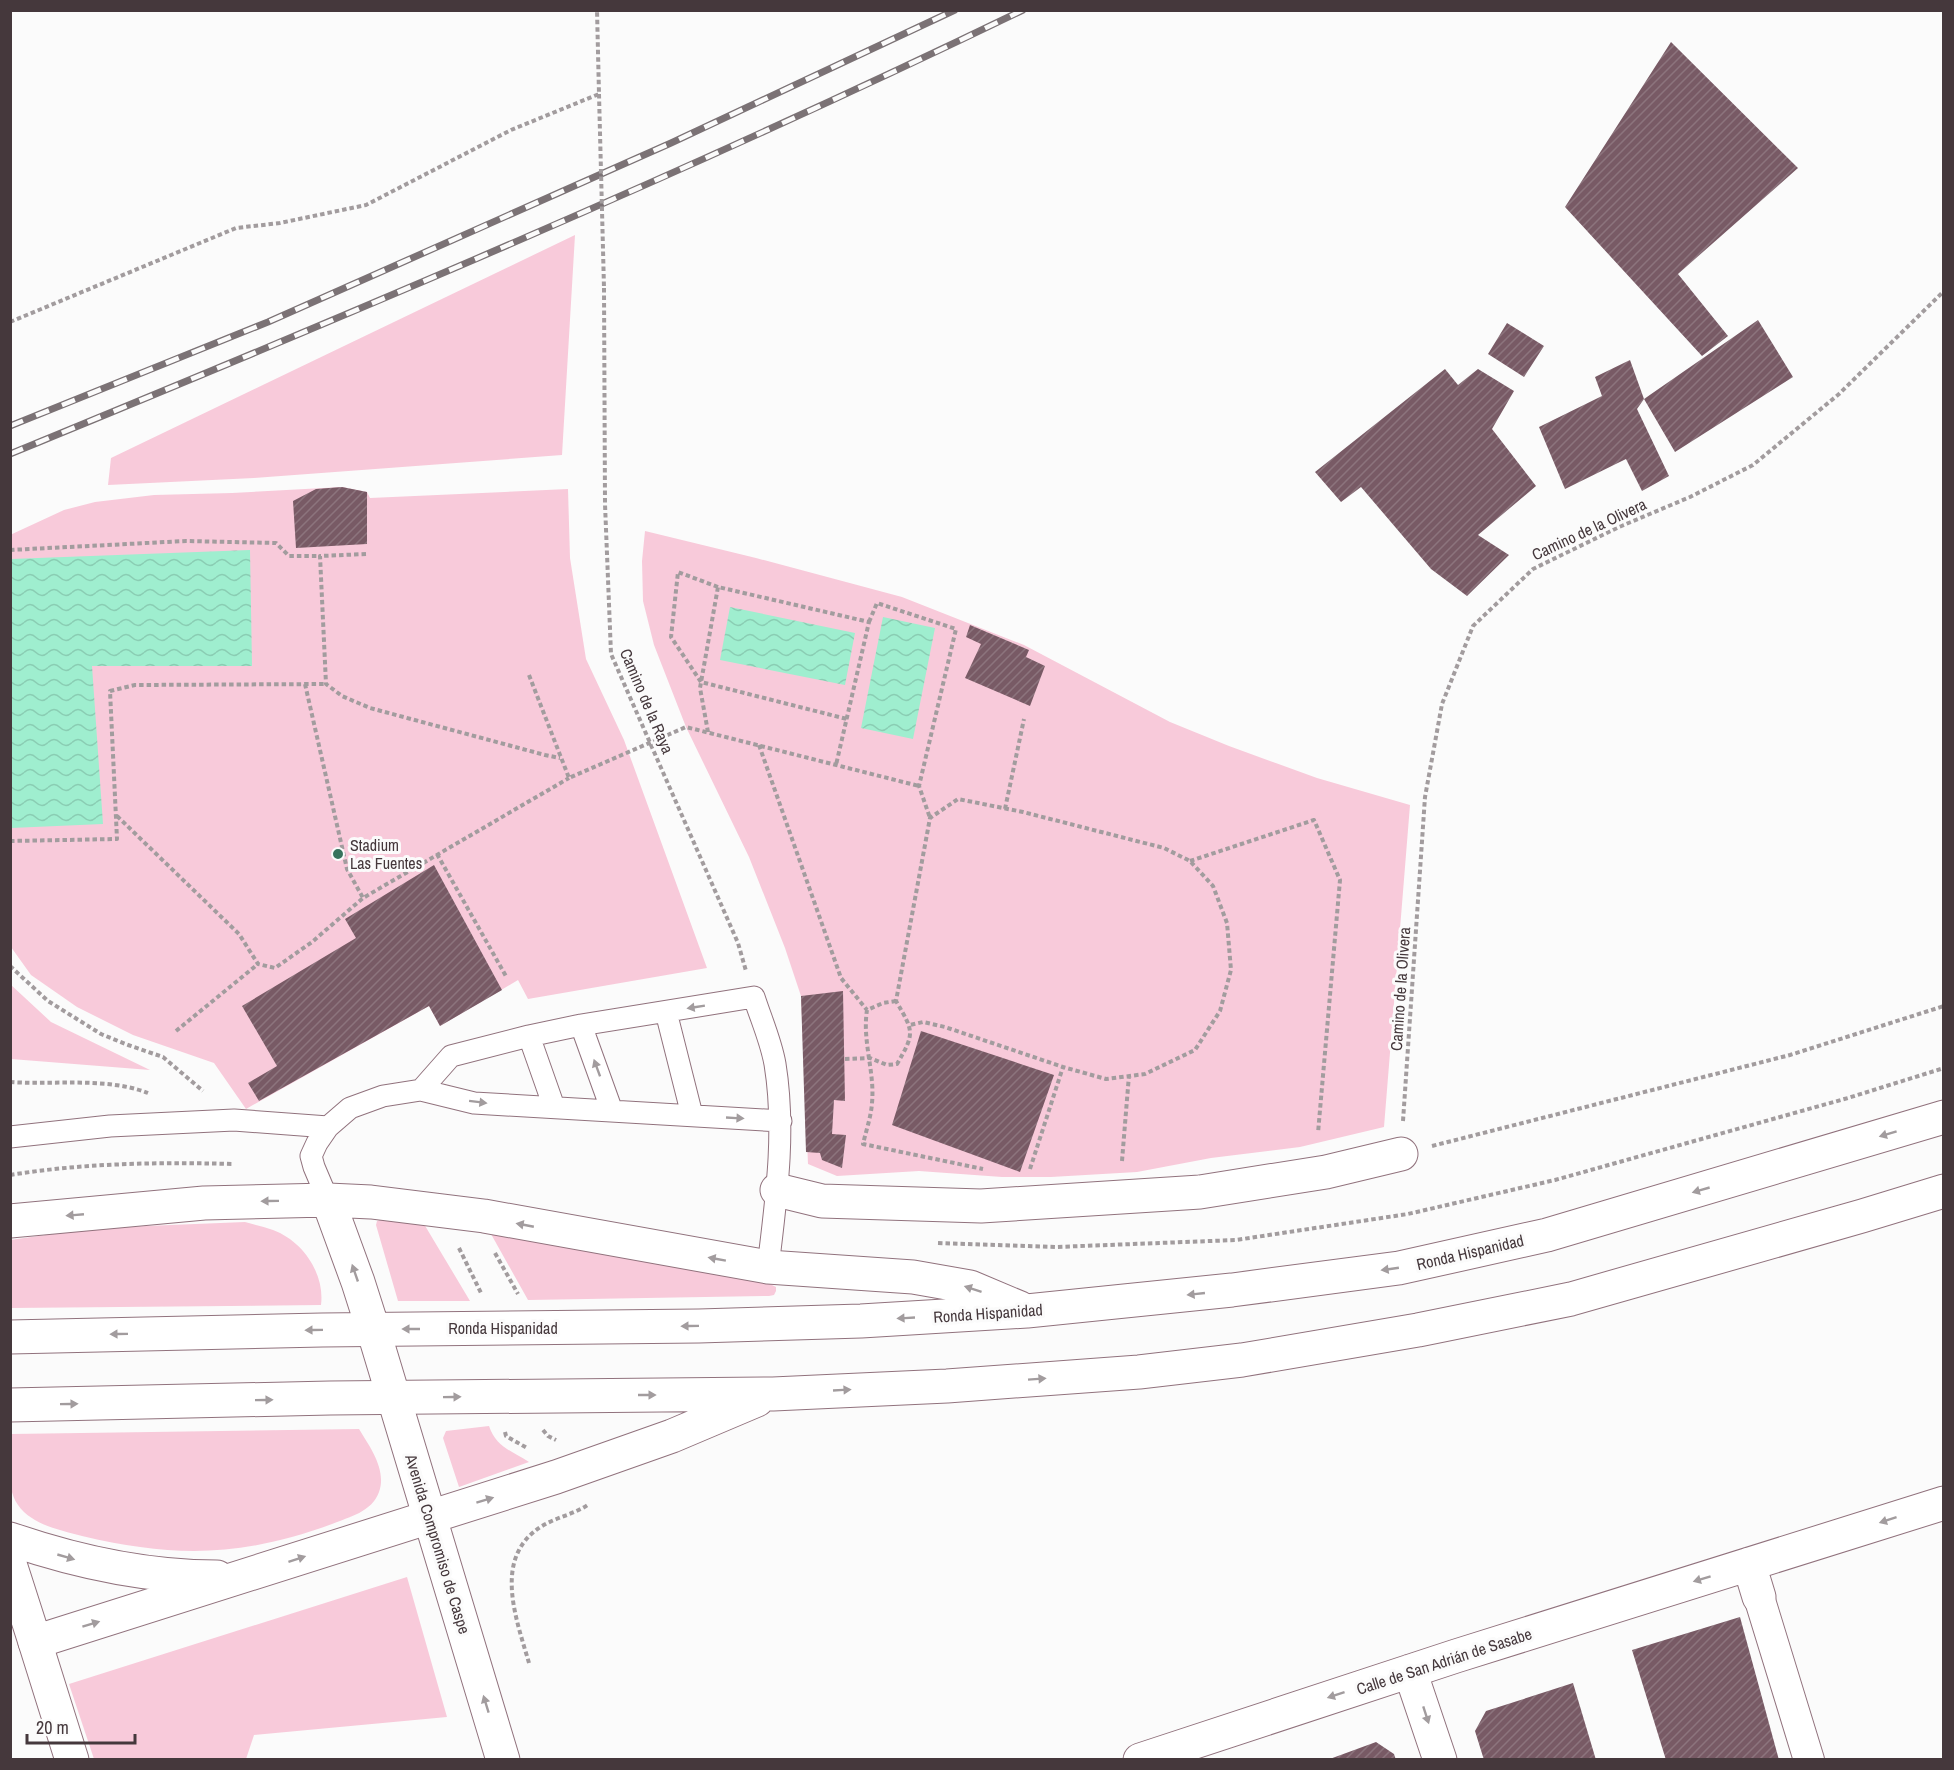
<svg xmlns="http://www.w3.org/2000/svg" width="1954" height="1770" font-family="'Archivo Narrow',sans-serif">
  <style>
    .green { fill: #f8cada }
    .water { fill: url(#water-waves) }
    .building { fill: url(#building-hatch) }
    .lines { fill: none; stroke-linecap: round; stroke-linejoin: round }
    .service-casing { stroke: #91727d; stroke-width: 23 }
    .pedestrian-casing { stroke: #91727d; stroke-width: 32 }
    .minor-casing { stroke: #91727d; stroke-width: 35 }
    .secondary-casing { stroke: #91727d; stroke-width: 35 }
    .trunk-casing { stroke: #91727d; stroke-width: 35 }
    .path { stroke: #a29c9e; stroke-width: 4; stroke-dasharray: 4.5 3; stroke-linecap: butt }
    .service { stroke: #fff; stroke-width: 21 }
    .pedestrian { stroke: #fff; stroke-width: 30 }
    .minor { stroke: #fff; stroke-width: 33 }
    .secondary { stroke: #fff; stroke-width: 33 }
    .trunk { stroke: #fff; stroke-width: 33 }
    .rail-casing { stroke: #7b7275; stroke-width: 7 }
    .rail { stroke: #fbfbfb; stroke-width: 4.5; stroke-dasharray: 14; stroke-linecap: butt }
    .path-bridge { stroke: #a29c9e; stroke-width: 4; stroke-dasharray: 4.5 3; stroke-linecap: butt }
    .oneway { fill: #a29c9e }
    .poi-dot { fill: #37735d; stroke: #fbfbfb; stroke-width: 2 }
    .labels { text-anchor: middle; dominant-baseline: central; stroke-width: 6; stroke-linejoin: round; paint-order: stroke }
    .street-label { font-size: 16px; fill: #45383c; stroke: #fbfbfb }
    .poi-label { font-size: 16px; fill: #45383c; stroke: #fbfbfb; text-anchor: start }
  </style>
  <defs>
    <pattern id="water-waves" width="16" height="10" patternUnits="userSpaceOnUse" patternTransform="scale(1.5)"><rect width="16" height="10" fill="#9feecf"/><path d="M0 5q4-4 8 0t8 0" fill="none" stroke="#8acdb3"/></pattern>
    <pattern id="building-hatch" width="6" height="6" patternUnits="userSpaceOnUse" patternTransform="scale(1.5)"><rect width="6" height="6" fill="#785a65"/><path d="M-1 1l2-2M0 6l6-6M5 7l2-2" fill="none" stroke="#8c747d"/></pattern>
  </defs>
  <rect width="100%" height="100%" fill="#fbfbfb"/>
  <!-- green -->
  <path class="green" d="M575,235L562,455L254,478L108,485L111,458Z
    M342,487L367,492L370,498L568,489L570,558L586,659L624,740L707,968L528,999L518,980L440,1026L429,1006L246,1109L214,1063L133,1035L77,1007L31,975L11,947L10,535L64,510L95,502L154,495L232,493Z
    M645,531L756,558L902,597L1024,645L1170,722L1229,746L1317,778L1410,805L1384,1127L1300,1147L1211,1158L1137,1172L1051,1177H1002L919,1171L837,1176L808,1164L801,996L785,948L749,857L686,727L654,645L643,601L642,561Z
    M10,984L51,1022L150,1070L11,1059Z
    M382,1219L424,1224L470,1301H398L376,1225L377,1221Z
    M245,1222C255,1225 264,1227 273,1230C303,1241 325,1274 321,1305L11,1308L10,1240L96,1228Z
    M491,1234L768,1283L776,1287V1291L774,1295L769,1296L528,1300Z
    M489,1426C496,1447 512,1451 529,1462L459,1487L443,1438L446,1431Z
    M359,1429C370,1447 387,1470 379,1492C372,1512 349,1517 332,1524C242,1557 175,1558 82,1536C60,1530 32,1525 18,1505C5,1486 10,1457 11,1434Z
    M407,1577L447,1717L254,1735L246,1759H94L69,1684Z"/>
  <!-- water -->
  <path class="water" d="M250,550L252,666H92L103,824L11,828V559Z
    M730,607L855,633L845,685L720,660Z
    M883,617L935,628L913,739L861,728Z"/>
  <!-- building -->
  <path class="building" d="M1671,42L1798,168L1678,274L1728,336L1702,356L1565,207Z
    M1758,320L1793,377L1675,452L1644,399L1637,409L1669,476L1642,491L1626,459L1565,489L1539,427L1602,396L1595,377L1630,360L1644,399Z
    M1507,323L1544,346L1524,377L1488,354Z
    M1445,369L1458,385L1478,369L1514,391L1492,429L1536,486L1478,535L1509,555L1467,596L1431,569L1361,487L1341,502L1315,472Z
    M342,487L367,492V544L296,548L293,501L316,489Z
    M970,625L1029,650L1026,657L1045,666L1030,706L965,678L981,644L966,637Z
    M434,865L502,990L440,1026L429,1006L259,1101L248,1083L277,1066L242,1006L356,938L345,919Z
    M843,991L845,1101L834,1100L832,1134L846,1135L842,1168L822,1160L820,1153L806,1152L801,996Z
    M921,1031L1054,1075L1020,1172L892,1125Z
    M1740,1617L1779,1760H1666L1632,1650Z
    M1573,1683L1596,1760H1484L1475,1731L1486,1711Z
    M1376,1742L1394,1754L1396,1760H1327Z"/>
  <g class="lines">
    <defs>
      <path id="service" d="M666,1012L692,1115
        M581,1025L612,1111
        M529,1036L554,1107
        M421,1090L451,1056L529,1036L581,1025L754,997C761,1019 771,1041 775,1064C786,1132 776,1200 768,1267
        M10,1137L110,1126L234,1120L328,1127
        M328,1200L314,1167L311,1156L317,1143L328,1127L350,1108L383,1096L421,1090L474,1103L781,1121"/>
      <path id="pedestrian" d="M1759,1597L1809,1760"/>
      <path id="minor" d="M777,1190L822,1201L981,1206L1200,1192L1326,1172L1401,1154
        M1749,1564L1759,1597
        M1410,1671L1440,1760
        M1140,1760L1456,1656L1944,1503"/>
      <path id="secondary" d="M373,1329L503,1760
        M35,1642L72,1760"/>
      <path id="trunk" d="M328,1200L358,1282L373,1329
        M10,1221L204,1203L328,1200L371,1202L484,1216L768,1267L913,1277L970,1287L1020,1308
        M10,1337L322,1330L699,1326L861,1321L1027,1311L1232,1290L1399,1268L1547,1235L1944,1117
        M10,1405L330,1398L773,1394L947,1386L1139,1372L1242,1360L1418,1330L1571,1299L1862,1216L1944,1191
        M10,1539C77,1562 146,1577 217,1577
        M10,1564L35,1642L556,1477L672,1436L757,1400"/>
    </defs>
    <!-- service casing -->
    <use href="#service" class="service-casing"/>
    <!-- pedestrian casing -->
    <use href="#pedestrian" class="pedestrian-casing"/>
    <!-- minor casing -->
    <use href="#minor" class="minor-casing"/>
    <!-- secondary casing -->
    <use href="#secondary" class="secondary-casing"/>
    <!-- trunk casing -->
    <use href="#trunk" class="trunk-casing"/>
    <!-- path -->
    <path class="path" d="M604,288L605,504L611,654L738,943L746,971
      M10,322L236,228L280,223L366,205L511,130L599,94L597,10
      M10,550L186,541L276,543L289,556H320
      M366,554L320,556L326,684L342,696L370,708L545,755L560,758
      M718,587L678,572L671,637L701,682L847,719
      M869,622L877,603L956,629L919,786L930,818
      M529,675L569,778L686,727L919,786
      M305,684L347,869L363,898L569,778
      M708,732L700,688L718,587L869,622L836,765
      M759,745L841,978L867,1010
      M1005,809L1024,719
      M117,816L239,934L258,964L275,968L312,942L363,898
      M10,841L117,839L110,691L135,685L326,684
      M437,854L507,978
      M1190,861L1314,820L1340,880L1318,1133
      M10,966L48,1001L101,1034L128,1045L163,1057L203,1091
      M896,1001L883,1003L867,1010C862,1041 875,1072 872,1103C871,1117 866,1131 863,1144L983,1169
      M176,1031L258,964
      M845,1059L870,1058L887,1065L897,1064C915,1033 914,1032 896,1001L930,818L958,799L1023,812L1164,848L1190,861L1213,886L1227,923L1231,970L1220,1011L1195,1050L1145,1074L1106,1079L1063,1067L945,1027L923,1022L910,1025
      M10,1082C54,1085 107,1077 148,1093
      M1403,1121L1425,797L1442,704L1473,626L1533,569L1619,527L1690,497L1753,465L1839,394L1944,291
      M1432,1146L1790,1055L1944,1006
      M1122,1161L1129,1075
      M1030,1169L1063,1067
      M10,1175C84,1163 160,1162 234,1164
      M938,1243L1056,1247L1236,1240L1408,1214L1555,1180L1848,1098L1944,1068
      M459,1248L481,1293
      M495,1253L518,1294
      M543,1430L548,1436L556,1440
      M505,1432L506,1436L527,1448
      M529,1663C516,1618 492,1557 542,1526C557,1517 575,1514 589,1504"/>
    <!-- service -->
    <use href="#service" class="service"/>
    <!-- pedestrian -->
    <use href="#pedestrian" class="pedestrian"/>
    <!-- minor -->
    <use href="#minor" class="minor"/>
    <!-- secondary -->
    <use href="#secondary" class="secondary"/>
    <!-- trunk -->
    <use href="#trunk" class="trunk"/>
    <defs>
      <path id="rail" d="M10,426L268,322L671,143L955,10
        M10,454C351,314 691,171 1023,10"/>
    </defs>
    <!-- rail casing -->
    <use href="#rail" class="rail-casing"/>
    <!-- rail -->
    <use href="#rail" class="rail"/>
    <!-- path-bridge -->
    <path class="path-bridge" d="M599,94L604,288"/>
  </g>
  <!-- one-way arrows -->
  <defs><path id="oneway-solid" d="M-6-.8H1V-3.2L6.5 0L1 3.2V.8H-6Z" transform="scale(1.5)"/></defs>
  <g class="oneway">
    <use href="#oneway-solid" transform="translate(696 1007) rotate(171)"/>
    <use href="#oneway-solid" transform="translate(597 1068) rotate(-110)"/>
    <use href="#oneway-solid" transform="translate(478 1102) rotate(7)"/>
    <use href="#oneway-solid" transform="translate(735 1118) rotate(3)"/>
    <use href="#oneway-solid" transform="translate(1888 1134) rotate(163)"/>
    <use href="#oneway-solid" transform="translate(1701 1190) rotate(164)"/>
    <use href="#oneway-solid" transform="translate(270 1201) rotate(179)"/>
    <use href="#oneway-solid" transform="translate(75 1215) rotate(175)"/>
    <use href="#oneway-solid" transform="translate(525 1225) rotate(-169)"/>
    <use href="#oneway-solid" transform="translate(717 1259) rotate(-170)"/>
    <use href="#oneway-solid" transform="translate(1390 1269) rotate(172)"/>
    <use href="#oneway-solid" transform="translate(355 1273) rotate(-109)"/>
    <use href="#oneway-solid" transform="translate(973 1289) rotate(-162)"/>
    <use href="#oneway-solid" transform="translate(1196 1294) rotate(174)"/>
    <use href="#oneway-solid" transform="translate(906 1318) rotate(177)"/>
    <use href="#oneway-solid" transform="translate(690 1326) rotate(179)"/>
    <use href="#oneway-solid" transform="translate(411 1329) rotate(180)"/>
    <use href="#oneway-solid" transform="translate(314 1330) rotate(179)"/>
    <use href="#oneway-solid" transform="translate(119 1334) rotate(179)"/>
    <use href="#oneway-solid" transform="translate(1037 1379) rotate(-4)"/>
    <use href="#oneway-solid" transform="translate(842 1390) rotate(-3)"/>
    <use href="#oneway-solid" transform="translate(647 1395)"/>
    <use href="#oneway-solid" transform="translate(452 1397) rotate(-1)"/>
    <use href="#oneway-solid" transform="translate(264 1400) rotate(-1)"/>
    <use href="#oneway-solid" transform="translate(69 1404) rotate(-1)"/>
    <use href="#oneway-solid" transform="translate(485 1500) rotate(-17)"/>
    <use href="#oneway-solid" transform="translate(1888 1520) rotate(162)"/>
    <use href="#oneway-solid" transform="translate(66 1557) rotate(16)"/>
    <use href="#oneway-solid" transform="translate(297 1559) rotate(-18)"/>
    <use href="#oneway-solid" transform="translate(1702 1579) rotate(163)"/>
    <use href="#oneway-solid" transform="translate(91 1624) rotate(-17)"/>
    <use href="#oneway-solid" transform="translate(1336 1695) rotate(162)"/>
    <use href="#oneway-solid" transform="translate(486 1704) rotate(-107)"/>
    <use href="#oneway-solid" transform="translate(1426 1715) rotate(72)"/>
  </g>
  <!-- markers -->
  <circle class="poi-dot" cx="338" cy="854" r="6"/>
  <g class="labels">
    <!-- street labels -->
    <g class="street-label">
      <text transform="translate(1589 529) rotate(-25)">Camino de la Olivera</text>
      <text transform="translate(647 701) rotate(67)">Camino de la Raya</text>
      <text transform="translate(1400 989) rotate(-86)">Camino de la Olivera</text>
      <text transform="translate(1470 1252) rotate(-13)">Ronda Hispanidad</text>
      <text transform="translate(988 1313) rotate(-4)">Ronda Hispanidad</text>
      <text x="503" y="1328">Ronda Hispanidad</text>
      <text transform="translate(438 1544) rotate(73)">Avenida Compromiso de Caspe</text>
      <text transform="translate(1444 1661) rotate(-18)">Calle de San Adrián de Sasabe</text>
    </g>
    <!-- poi labels -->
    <g class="poi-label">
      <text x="350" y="845">Stadium<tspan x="350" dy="18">Las Fuentes</tspan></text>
    </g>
  </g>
  <!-- border -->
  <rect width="1954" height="1770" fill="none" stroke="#45383c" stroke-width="24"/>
  <!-- scale -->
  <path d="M27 1734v9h108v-9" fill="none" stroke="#45383c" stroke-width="3"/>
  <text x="36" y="1734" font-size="18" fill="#45383c" stroke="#fbfbfb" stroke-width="4.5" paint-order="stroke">20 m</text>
</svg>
